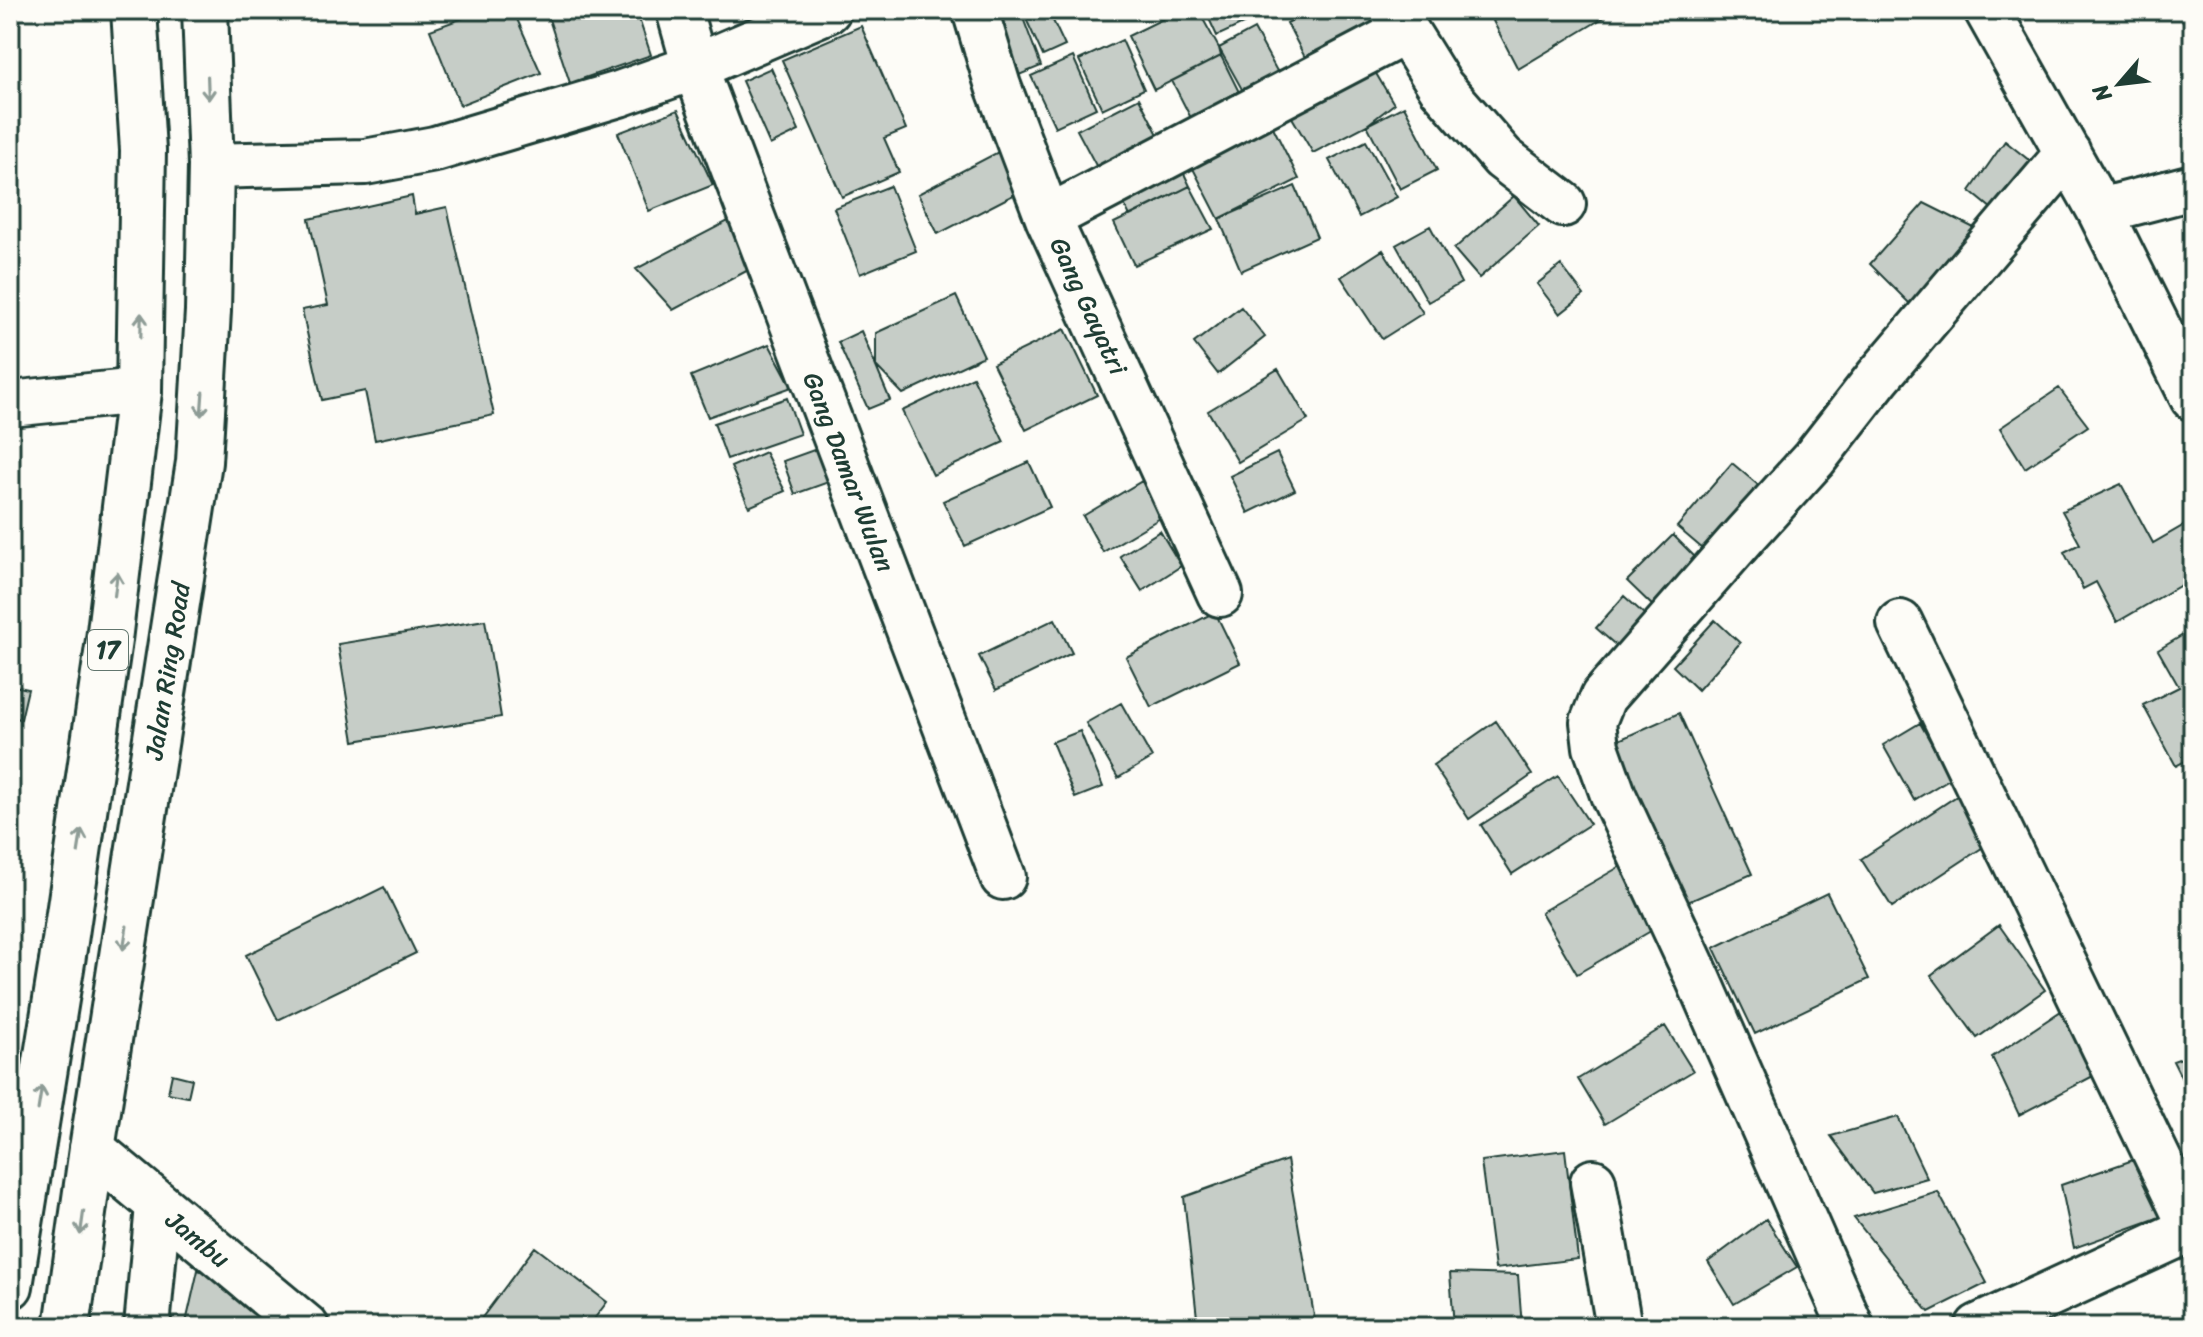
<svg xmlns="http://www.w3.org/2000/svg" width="2203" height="1337" font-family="Sriracha,sans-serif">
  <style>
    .building { fill: #c6cdc7; stroke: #1f3d34; stroke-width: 2 }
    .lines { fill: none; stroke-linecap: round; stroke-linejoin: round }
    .minor-casing { stroke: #1f3d34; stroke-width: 50 }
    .tertiary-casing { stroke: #1f3d34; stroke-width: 50 }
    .trunk-casing { stroke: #1f3d34; stroke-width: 50 }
    .minor { stroke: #fdfcf7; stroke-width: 44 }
    .tertiary { stroke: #fdfcf7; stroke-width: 44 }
    .trunk { stroke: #fdfcf7; stroke-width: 44 }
    .oneway { stroke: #8e9c96 }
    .labels { text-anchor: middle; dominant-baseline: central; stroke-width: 7; stroke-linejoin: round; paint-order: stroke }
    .shield { fill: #fdfcf7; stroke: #62766e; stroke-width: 2 }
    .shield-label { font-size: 24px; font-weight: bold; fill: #1f3d34 }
    .street-label { font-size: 26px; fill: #1f3d34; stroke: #fdfcf7 }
  </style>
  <rect width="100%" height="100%" fill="#fdfcf7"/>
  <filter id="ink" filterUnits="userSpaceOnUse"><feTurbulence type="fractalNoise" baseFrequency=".0125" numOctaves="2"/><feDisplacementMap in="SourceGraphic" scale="16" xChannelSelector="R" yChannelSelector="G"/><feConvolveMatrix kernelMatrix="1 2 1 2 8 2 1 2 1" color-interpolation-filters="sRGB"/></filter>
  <g filter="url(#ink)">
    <!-- building -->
    <path class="building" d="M485,10H513L541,73L460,105L430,30Z
      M565,10H636L651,55L570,83L548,16Z
      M993,10H1020L1041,66L1019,75Z
      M1022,10H1048L1065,46L1043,56Z
      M1181,10H1198L1219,48L1221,56L1154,90L1128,36Z
      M1205,10H1269V12L1217,36Z
      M1311,10H1376L1387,32L1312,71L1287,23Z
      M1513,10H1605L1608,15L1518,69L1493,21Z
      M861,26L906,129L884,138L899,172L842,197L782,60Z
      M1254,29L1283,82L1248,100L1219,48Z
      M1122,40L1144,89L1102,109L1079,60Z
      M1221,56L1244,102L1195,126L1172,81Z
      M1073,57L1096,108L1055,127L1031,76Z
      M1371,65L1394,104L1367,125L1313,153L1290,114Z
      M771,68L799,131L770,145L742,81Z
      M1139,98L1162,142L1101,175L1077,130Z
      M1404,106L1437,170L1400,189L1367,125Z
      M678,110L713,185L649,211L618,133Z
      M1267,115L1299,179L1219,219L1186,155Z
      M1366,141L1397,197L1359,217L1329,160Z
      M2005,141L2035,165L1997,213L1970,191Z
      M1002,150L1023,190L938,234L918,194Z
      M1177,159L1190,186L1130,216L1117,190Z
      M890,186L916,251L860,274L834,208Z
      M1190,186L1213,229L1134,265L1114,223Z
      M1295,186L1317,237L1241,271L1219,219Z
      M412,196L415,214L447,207L494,415L375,440L365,391L322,400L302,310L328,305L309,219Z
      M1514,196L1539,226L1479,278L1454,249Z
      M1924,203L1974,228L1918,312L1870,264Z
      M732,219L756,266L673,310L636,269Z
      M1430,226L1461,283L1428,302L1396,245Z
      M1383,250L1423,313L1382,339L1341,277Z
      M1561,265L1584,295L1560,314L1537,284Z
      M956,296L984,356L903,394L876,366V333Z
      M1241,307L1265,337L1218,374L1194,343Z
      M1065,329L1097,395L1026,430L993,364Z
      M861,331L890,400L868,409L838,342Z
      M769,344L792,387L708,417L691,376Z
      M1278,369L1308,420L1238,462L1208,411Z
      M973,377L1004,442L933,475L902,411Z
      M2059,388L2088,426L2025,468L2000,428Z
      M787,398L800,434L727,459L714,423Z
      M825,446L837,479L795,494L783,461Z
      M765,452L785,491L749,507L731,467Z
      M1277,453L1295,490L1248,513L1230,476Z
      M1029,462L1050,507L965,546L943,501Z
      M1732,463L1764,490L1710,555L1677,527Z
      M1142,481L1162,517L1103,552L1083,516Z
      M2121,484L2153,543L2193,520V578L2117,622L2096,582L2083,589L2064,552L2080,544L2062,511Z
      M1160,531L1181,566L1142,591L1120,556Z
      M1673,535L1702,564L1657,610L1627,581Z
      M1624,596L1654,623L1627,655L1596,628Z
      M1215,612L1240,663L1151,707L1126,657Z
      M1055,619L1072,653L996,690L979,656Z
      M485,620L501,717L354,741L338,644Z
      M1715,620L1740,643L1698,690L1673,666Z
      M2193,629V757L2176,766L2143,705L2179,687L2158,650Z
      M10,685L28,689L21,719L10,717Z
      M1121,703L1152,758L1118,778L1086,723Z
      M1679,713L1752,874L1674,908L1601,748Z
      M1496,721L1532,775L1469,819L1433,765Z
      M1920,723L1951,778L1914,800L1883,745Z
      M1080,731L1103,787L1075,798L1052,742Z
      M1558,776L1590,824L1512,874L1481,825Z
      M1966,790L1997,838L1892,907L1861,859Z
      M1621,866L1656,928L1577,974L1541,912Z
      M384,887L416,953L278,1020L246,955Z
      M1827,893L1869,979L1755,1034L1714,948Z
      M1999,925L2045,990L1977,1038L1931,975Z
      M2061,1011L2097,1074L2019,1115L1992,1057Z
      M1665,1026L1693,1071L1605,1124L1578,1079Z
      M2193,1054V1101L2173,1061Z
      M172,1074L192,1079L188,1097L168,1093Z
      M1898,1117L1927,1178L1873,1193L1831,1136Z
      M1565,1150L1578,1259L1495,1269L1481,1161Z
      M1287,1160L1316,1327H1198L1184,1197Z
      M2133,1160L2166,1215L2074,1248L2061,1185Z
      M1938,1192L1987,1283L1929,1312L1854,1218Z
      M1766,1219L1797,1267L1734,1304L1708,1262Z
      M535,1247L607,1302L588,1327H475Z
      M198,1270L221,1276L265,1315L271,1327H185Z
      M1450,1273L1518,1275L1522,1327H1454Z"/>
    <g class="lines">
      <defs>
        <path id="minor" d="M679,10L695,67L1003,877
          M975,10L998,86L1048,218L1220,594
          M1393,10L1441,87L1503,158L1563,204
          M1987,10L2100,211L2193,398
          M211,166L365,162L435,149L619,94L695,67L828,10
          M2100,211L2193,187
          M1048,218L1406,31
          M1900,623L2192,1229
          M1593,1182L1619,1327
          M147,1327L158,1206
          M1851,1327L1698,978L1614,797L1596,747L1593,722L1603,697L1745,535L1814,459L1878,377L2068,153
          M1978,1327L2193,1228"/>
        <path id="tertiary" d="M10,404L139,391
          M92,1149L306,1327"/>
        <path id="trunk" d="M10,1286L62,962L109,640L139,391L143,150L134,10
          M67,1327L92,1149L199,462L208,311L211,166L205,10"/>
      </defs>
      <!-- minor casing -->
      <use href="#minor" class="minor-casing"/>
      <!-- tertiary casing -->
      <use href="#tertiary" class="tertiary-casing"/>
      <!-- trunk casing -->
      <use href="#trunk" class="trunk-casing"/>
      <!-- minor -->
      <use href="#minor" class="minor"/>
      <!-- tertiary -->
      <use href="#tertiary" class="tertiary"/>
      <!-- trunk -->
      <use href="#trunk" class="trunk"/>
    </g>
    <!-- one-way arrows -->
    <defs><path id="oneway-shaft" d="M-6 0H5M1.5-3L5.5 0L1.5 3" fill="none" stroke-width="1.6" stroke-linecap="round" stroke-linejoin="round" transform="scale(2)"/></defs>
    <g class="oneway">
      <use href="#oneway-shaft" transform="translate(208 88) rotate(88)"/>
      <use href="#oneway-shaft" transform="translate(141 325) rotate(-89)"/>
      <use href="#oneway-shaft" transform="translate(202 404) rotate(94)"/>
      <use href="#oneway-shaft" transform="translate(116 584) rotate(-83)"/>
      <use href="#oneway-shaft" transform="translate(80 841) rotate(-81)"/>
      <use href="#oneway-shaft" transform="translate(125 938) rotate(99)"/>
      <use href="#oneway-shaft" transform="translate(40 1098) rotate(-81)"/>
      <use href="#oneway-shaft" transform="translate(82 1223) rotate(98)"/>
    </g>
  </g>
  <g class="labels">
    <!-- shield labels -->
    <rect class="shield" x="88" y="630" width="40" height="40" rx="6"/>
    <g class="shield-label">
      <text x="108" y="650">17</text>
    </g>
    <!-- street labels -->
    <g class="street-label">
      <text transform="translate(1089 306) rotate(65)">Gang Gayatri</text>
      <text transform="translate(849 472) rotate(69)">Gang Damar Wulan</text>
      <text transform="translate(167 671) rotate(-81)">Jalan Ring Road</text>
      <text transform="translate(198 1239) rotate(39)">Jambu</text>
    </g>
  </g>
  <!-- margin -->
  <rect width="2203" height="1337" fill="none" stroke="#fdfcf7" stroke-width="40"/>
  <rect x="20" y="20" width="2163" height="1297" fill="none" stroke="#1f3d34" stroke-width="3" filter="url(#ink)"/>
  <!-- north arrow -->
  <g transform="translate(2119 84) rotate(242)" stroke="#fdfcf7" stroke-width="6" paint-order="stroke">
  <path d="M0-6L14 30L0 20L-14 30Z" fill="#1f3d34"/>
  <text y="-12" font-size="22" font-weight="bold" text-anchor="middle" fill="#1f3d34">N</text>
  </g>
</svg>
